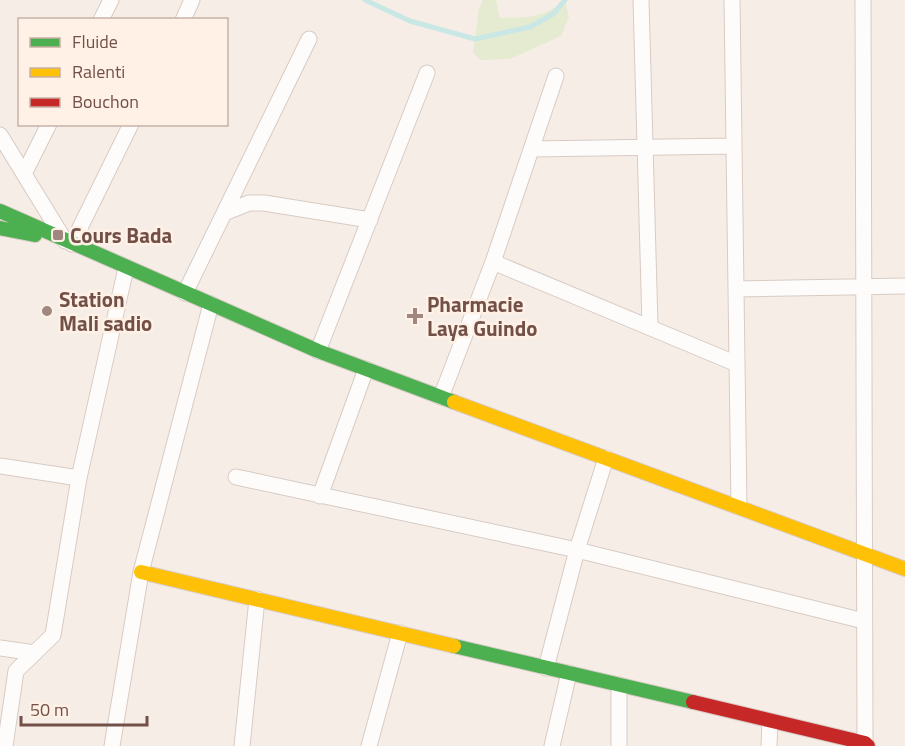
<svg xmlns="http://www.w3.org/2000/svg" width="905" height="746" font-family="'Titillium Web',sans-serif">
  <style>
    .green { fill: #e4ebd1 }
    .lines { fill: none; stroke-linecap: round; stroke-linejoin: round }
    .stream { stroke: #c8e7e5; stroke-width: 5 }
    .street-casing { stroke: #d7cbc4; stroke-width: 17 }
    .fast-casing { stroke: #d8cbc6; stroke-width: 16 }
    .slow-casing { stroke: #d8cbc6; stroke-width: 16 }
    .jam-casing { stroke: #d8cbc6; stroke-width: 16 }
    .street { stroke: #fefcfb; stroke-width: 15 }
    .fast { stroke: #4caf50; stroke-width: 14 }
    .slow { stroke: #ffc107; stroke-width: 14 }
    .jam { stroke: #c62828; stroke-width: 14 }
    .poi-dot { fill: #a0877f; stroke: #fff1e5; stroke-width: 2 }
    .labels { text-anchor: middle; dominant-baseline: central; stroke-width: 5; stroke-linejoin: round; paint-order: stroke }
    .poi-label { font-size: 21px; font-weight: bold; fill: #725048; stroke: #fff1e5; text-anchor: start }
  </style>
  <rect width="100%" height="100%" fill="#f6eee6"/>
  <!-- green -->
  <path class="green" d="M483,0H496L500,18C529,17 540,19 565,1L569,17L561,36L510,59L480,60L473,52L479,8Z"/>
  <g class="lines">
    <!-- stream -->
    <path class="stream" d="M365,0L410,21L475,39L530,27L553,14L565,0"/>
    <defs>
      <path id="street" d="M641,0L650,326
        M732,0L739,507
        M863,0L865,743
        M101,20L111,0
        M183,20L192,0
        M0,135L65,241
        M531,149L734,146
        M24,174L49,124
        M224,213L249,203H264L370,220
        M72,244L131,124
        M493,262L737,364
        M736,289L905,286
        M185,293L309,39
        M318,351L427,73
        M441,397L493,262L556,76
        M0,466L79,478
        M236,477L577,550L864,621
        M320,496L366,369
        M0,648L35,653
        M546,668L577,550L606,458
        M5,746L16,671L53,635L79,478L126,268
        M112,746L141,572L211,304
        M242,746L257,599
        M369,746L400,633
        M552,746L569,673
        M619,746V685
        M769,746L770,721"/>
      <path id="fast" d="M0,211L318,351L454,402
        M0,228L35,235
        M454,646L693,702"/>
      <path id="slow" d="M454,402L905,569
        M141,572L454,646"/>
      <path id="jam" d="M693,702L865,743L868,746"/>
    </defs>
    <!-- street casing -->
    <use href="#street" class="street-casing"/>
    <!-- fast casing -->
    <use href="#fast" class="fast-casing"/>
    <!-- slow casing -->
    <use href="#slow" class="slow-casing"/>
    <!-- jam casing -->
    <use href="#jam" class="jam-casing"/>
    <!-- street -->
    <use href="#street" class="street"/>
    <!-- fast -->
    <use href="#fast" class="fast"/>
    <!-- slow -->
    <use href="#slow" class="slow"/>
    <!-- jam -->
    <use href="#jam" class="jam"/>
  </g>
  <!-- markers -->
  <g class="poi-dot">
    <rect x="52" y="229" width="12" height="12" rx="3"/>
    <circle cx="47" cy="311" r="6"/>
    <path d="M412 307h6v6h6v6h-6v6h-6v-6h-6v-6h6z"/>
  </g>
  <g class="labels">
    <!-- poi labels -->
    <g class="poi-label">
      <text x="70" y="235">Cours Bada</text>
      <text x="59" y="299">Station<tspan x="59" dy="24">Mali sadio</tspan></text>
      <text x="427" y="304">Pharmacie<tspan x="427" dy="24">Laya Guindo</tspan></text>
    </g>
  </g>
  <!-- legend -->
  <rect x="18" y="18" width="210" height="108" fill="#fff1e5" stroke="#c7b1a6" stroke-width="1.5"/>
  <rect x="30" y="38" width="30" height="9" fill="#4caf50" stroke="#c7b1a6" stroke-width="1.5"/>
  <text x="72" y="48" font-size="18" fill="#725048">Fluide</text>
  <rect x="30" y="68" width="30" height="9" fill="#ffc107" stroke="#c7b1a6" stroke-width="1.5"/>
  <text x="72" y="78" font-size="18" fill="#725048">Ralenti</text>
  <rect x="30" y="98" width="30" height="9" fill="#c62828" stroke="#c7b1a6" stroke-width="1.5"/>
  <text x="72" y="108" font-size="18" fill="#725048">Bouchon</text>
  <!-- scale -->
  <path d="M21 716v9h126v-9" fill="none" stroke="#725048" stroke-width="3"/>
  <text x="30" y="716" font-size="18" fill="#725048" stroke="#fff1e5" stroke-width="4.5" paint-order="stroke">50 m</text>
</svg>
